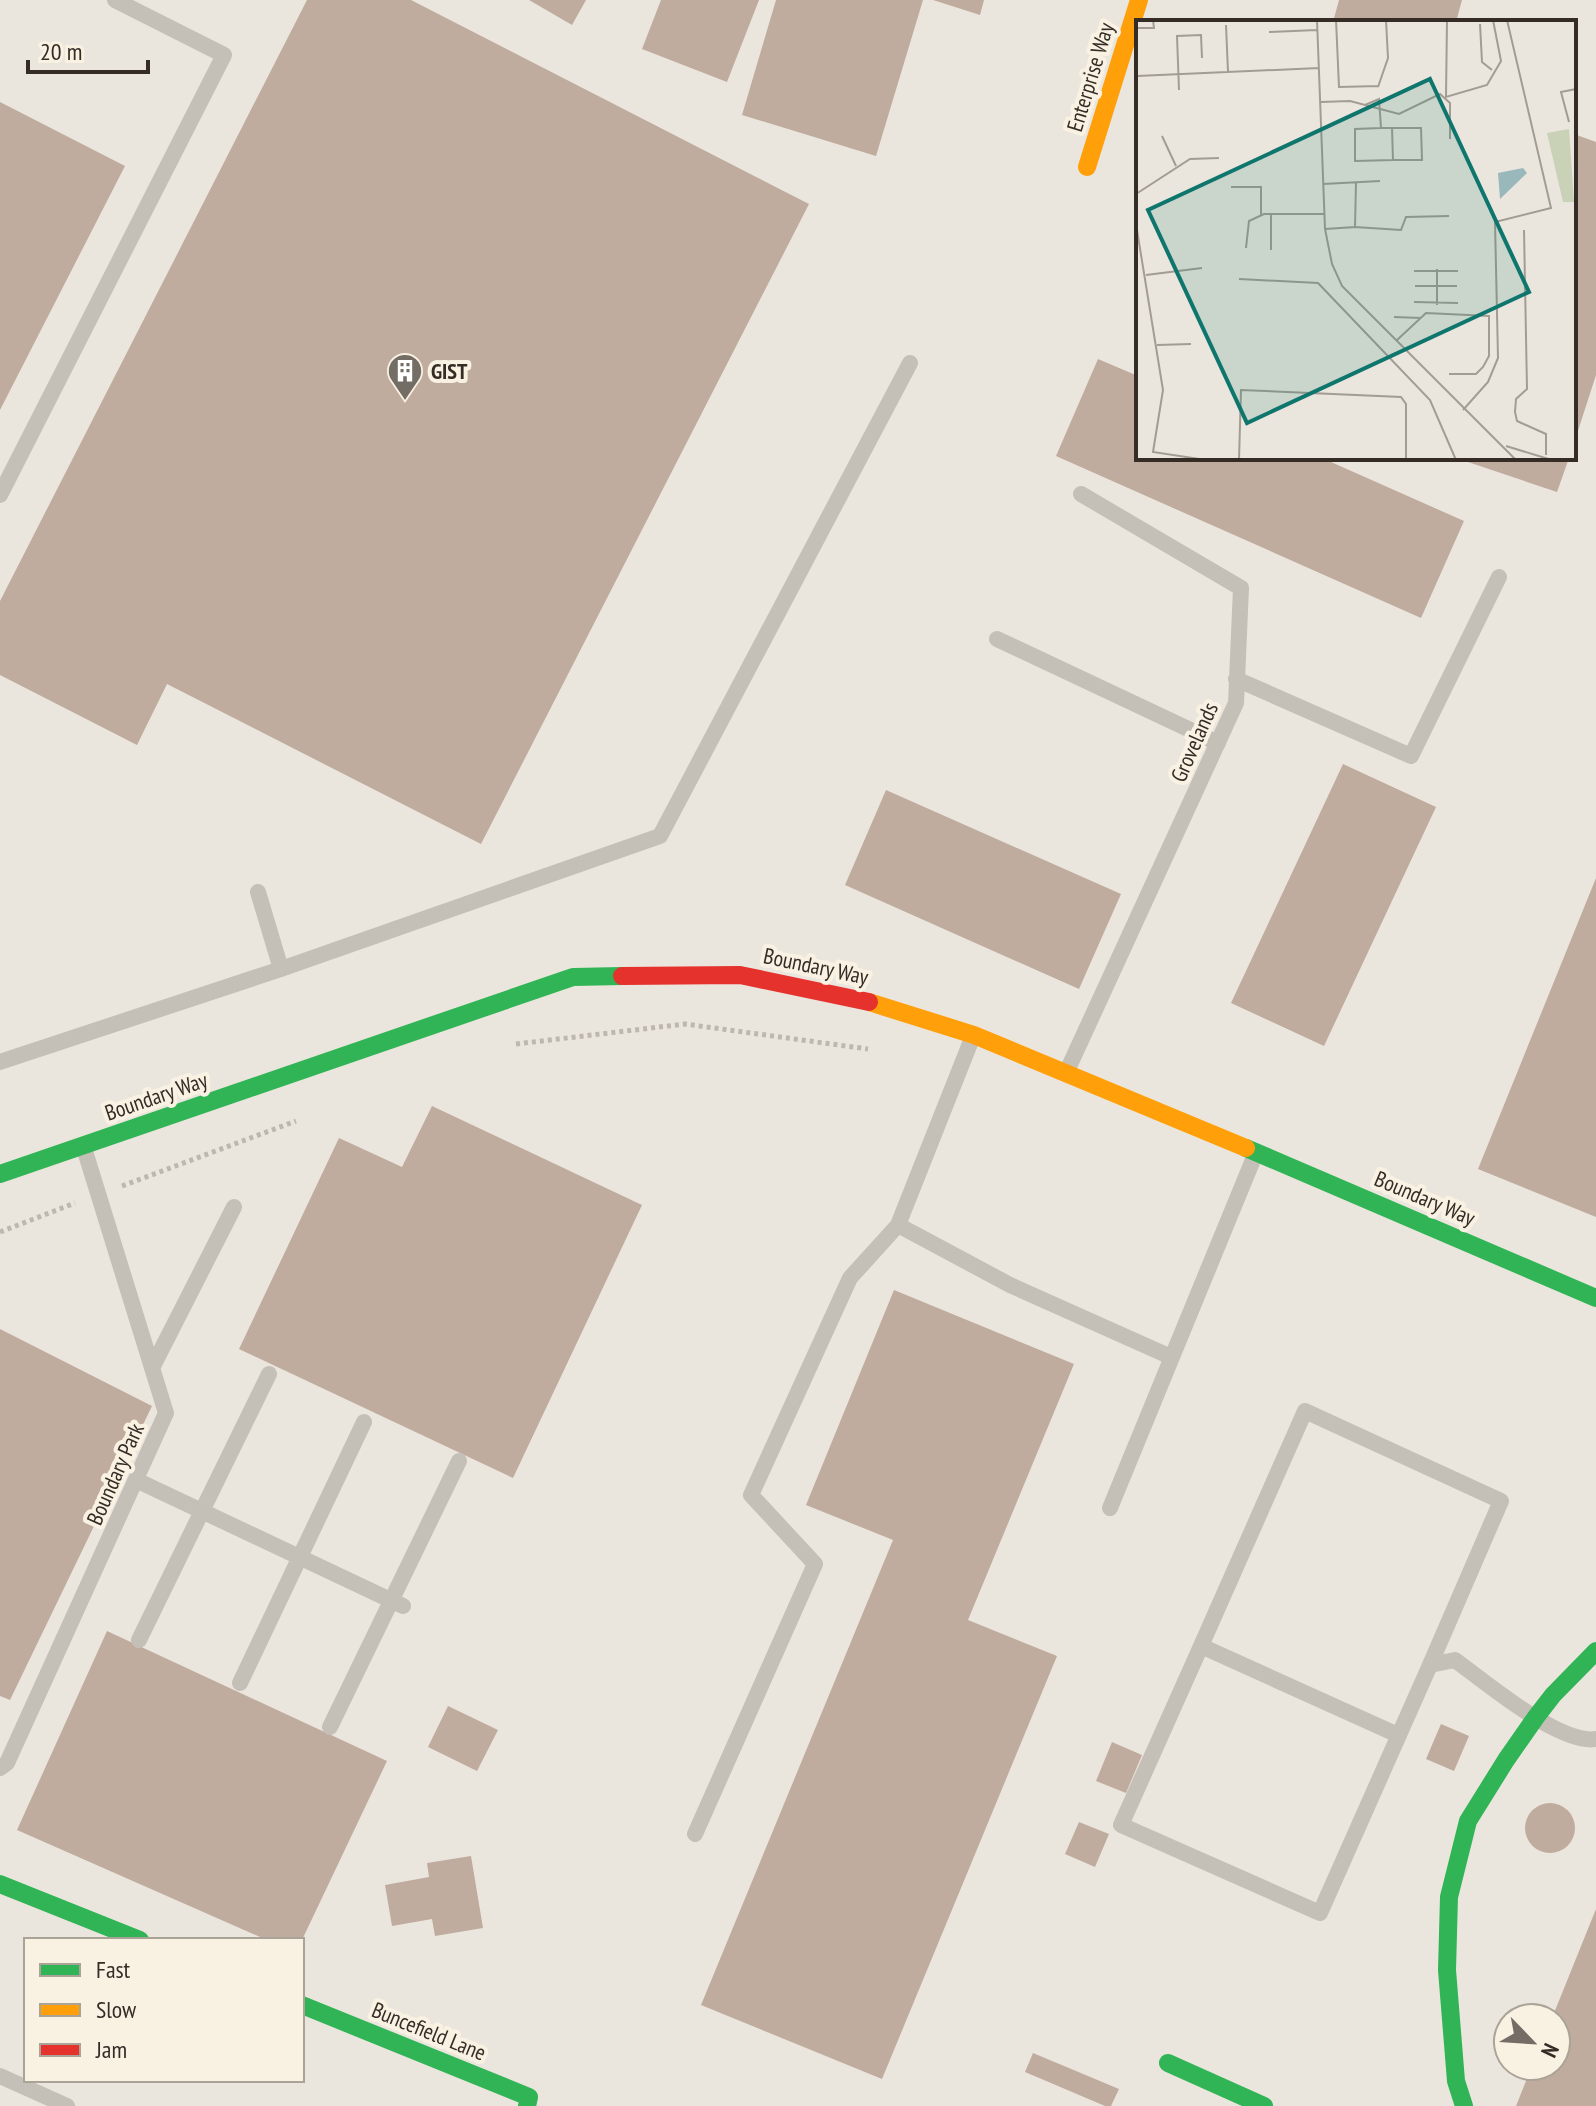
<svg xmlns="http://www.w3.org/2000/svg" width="1596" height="2106" font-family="'PT Sans Narrow',sans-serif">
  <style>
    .building { fill: #bfac9e }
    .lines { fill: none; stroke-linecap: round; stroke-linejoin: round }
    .path { stroke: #bdb7af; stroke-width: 5; stroke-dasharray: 4 4; stroke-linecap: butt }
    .lane { stroke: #c4bfb7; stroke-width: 16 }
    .fast { stroke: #30b455; stroke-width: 18 }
    .slow { stroke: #ff9f0a; stroke-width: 18 }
    .jam { stroke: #e5322d; stroke-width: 18 }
    .labels { text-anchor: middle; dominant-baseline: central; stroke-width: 8; stroke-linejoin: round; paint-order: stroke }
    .street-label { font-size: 22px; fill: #342c25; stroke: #f9f2e3 }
    .poi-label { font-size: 22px; font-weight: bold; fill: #342c25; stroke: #f9f2e3; text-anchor: start }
    .inset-road { fill: none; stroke: #a29c93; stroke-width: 2 }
    .view { fill: #0f766e; fill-opacity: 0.15; stroke: #0f766e; stroke-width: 4 }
    .inset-edge { fill: none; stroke: #342c25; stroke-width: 4 }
  </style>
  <rect width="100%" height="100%" fill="#ebe6dd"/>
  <!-- building -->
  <path class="building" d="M307,0H411L809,204L481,844L167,684L137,745L0,675V601Z
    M529,0H586L572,25Z
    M661,0H759L727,82L642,49Z
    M776,0H923L876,156L742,115Z
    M933,0H984L980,15Z
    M1339,0H1462L1456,22H1333Z
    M0,102L125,166L0,410Z
    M1574,134L1596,142V375L1575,440Z
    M1098,359L1138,376V458H1322L1464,521L1421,618L1056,456Z
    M1456,458H1569L1557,492Z
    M1343,764L1436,807L1324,1046L1231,1003Z
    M886,790L1121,894L1079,989L845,885Z
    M1596,878V1217L1478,1169Z
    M432,1106L642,1205L513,1478L239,1349L339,1138L402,1167Z
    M894,1290L1074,1364L968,1620L1057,1656L882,2079L701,2005L893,1540L806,1505Z
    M0,1329L152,1406L10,1700L0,1696Z
    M107,1631L387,1761L302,1940H267L17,1830Z
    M448,1706L498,1730L477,1771L428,1747Z
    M1441,1724L1469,1736L1454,1771L1426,1759Z
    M1112,1742L1142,1755L1126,1793L1096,1781Z
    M1525 1828a25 25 0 1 1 50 0a25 25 0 1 1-50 0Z
    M1079,1822L1109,1834L1095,1867L1065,1854Z
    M471,1856L483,1928L435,1936L432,1919L392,1926L385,1885L429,1877L427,1863Z
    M1596,1909V2106H1516L1532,2066H1556V2018H1552Z
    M1033,2053L1119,2089L1111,2106H1105L1025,2072Z"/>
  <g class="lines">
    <!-- path -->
    <path class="path" d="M516,1044L685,1024L868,1049
      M122,1186L296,1121
      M0,1232L75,1203"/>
    <!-- lane -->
    <path class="lane" d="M0,495L224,55L115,0
      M997,639L1218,743
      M1236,679L1411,756L1499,577
      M258,892L281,969
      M973,1036L898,1225L1010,1285L1171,1357
      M0,1062L281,969L660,836L910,363
      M1067,1071L1236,703L1241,588L1081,494
      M152,1368L234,1207
      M136,1480L403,1606
      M1110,1508L1255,1155
      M139,1640L269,1374
      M1201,1646L1305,1411L1501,1501L1430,1665
      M240,1683L364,1422
      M330,1727L459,1461
      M1398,1735L1201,1646L1121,1825L1320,1913L1430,1665L1455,1660C1485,1682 1560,1745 1596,1739
      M0,1768L7,1763L166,1413L84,1148
      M695,1834L815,1564L751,1495L850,1278L898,1225
      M0,2076L67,2106"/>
    <!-- fast -->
    <path class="fast" d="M1246,1148L1596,1298
      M0,1174L573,977L622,976
      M0,1884L140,1940
      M302,2005L529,2097L527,2106
      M1168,2063L1264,2106
      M1464,2106L1456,2081L1447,1970L1449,1897L1468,1821L1506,1760L1536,1717L1553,1695L1596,1651"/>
    <!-- slow -->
    <path class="slow" d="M1087,167L1139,0
      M869,1002L974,1035L1246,1148"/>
    <!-- jam -->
    <path class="jam" d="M622,976L740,975L869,1002"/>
  </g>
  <!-- icons -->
  <defs>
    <symbol id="building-pin" viewBox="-11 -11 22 30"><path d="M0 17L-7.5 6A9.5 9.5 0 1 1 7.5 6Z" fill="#746d65" stroke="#f9f2e3"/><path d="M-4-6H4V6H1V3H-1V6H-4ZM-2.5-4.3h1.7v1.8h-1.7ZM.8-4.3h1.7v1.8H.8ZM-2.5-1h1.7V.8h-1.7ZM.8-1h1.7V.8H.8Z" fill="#fff"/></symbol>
  </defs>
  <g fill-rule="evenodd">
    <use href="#building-pin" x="385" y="351" width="40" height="54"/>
  </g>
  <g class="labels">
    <!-- street labels -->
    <g class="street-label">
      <text transform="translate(1090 77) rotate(-73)">Enterprise Way</text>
      <text transform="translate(1194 742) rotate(-66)">Grovelands</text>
      <text transform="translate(816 966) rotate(12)">Boundary Way</text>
      <text transform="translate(156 1096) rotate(-19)">Boundary Way</text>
      <text transform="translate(1425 1198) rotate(23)">Boundary Way</text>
      <text transform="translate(115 1474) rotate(-66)">Boundary Park</text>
      <text transform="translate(429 2031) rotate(22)">Buncefield Lane</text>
    </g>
    <!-- poi labels -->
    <g class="poi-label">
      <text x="431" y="371">GIST</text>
    </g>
  </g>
  <!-- overview -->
  <g transform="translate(1136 20)">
    <rect width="440" height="440" fill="#ebe6dd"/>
    <path d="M433,109L438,182H427L411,113Z" fill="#c9d1b7"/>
    <path d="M387,148L391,153L364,179L362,153Z" fill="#99b8bc"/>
    <path class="inset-road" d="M181,0L189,209L196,244L206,266L380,440M200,0L203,67L242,66M311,0L310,77L351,65L365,41L357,0M344,4L346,42L356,50M90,5L92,52M1,8H18L17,0M133,12L181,10M1,56L183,48M0,58L1,0M242,67L252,38L250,0M43,70L41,16L65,15L66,38M185,82L214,81L263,94L304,74L314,83V119M229,85L243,79L245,108H285L286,140H257L256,108M433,102L425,72L440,69M245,108L219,109V141L257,140M26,116L40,146M187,164L244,161M95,167H125V196M0,174L54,139L83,138M0,204L27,370L17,432L70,440M219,207L265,210L270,197L313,196M189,209L219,207L220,162M388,210L391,369L380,379L379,392L381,401L410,414V435M110,228L113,201L128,194H188M135,230V194M278,251H322M10,255L66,248M103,259L182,263L294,380L320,440M279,266H321M278,282L322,283M301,285V249M258,297L285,298M260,321L290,293L353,296V336L347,347L340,354H313M21,325L55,324M327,390L352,362L362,338L359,202L415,188L371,0M370,426L416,440M103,440L105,370L265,377L270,384V440"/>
    <path class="view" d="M294,59L393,272L111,403L12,190Z"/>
    <rect width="440" height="440" class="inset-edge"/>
  </g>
  <!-- legend -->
  <rect x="24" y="1938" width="280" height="144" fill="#f9f2e3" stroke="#aaa397" stroke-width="2"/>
  <rect x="40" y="1964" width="40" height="12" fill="#30b455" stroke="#aaa397" stroke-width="2"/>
  <text x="96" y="1978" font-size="24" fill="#342c25">Fast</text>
  <rect x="40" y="2004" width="40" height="12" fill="#ff9f0a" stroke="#aaa397" stroke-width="2"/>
  <text x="96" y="2018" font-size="24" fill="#342c25">Slow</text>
  <rect x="40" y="2044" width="40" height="12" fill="#e5322d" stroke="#aaa397" stroke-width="2"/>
  <text x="96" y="2058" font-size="24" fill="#342c25">Jam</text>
  <!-- north arrow -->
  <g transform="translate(1532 2042) rotate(115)"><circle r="38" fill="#f9f2e3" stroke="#aaa397" stroke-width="2"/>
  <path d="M0-6L14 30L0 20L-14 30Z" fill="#746d65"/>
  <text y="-12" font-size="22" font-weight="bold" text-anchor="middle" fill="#342c25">N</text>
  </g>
  <!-- scale -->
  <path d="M28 60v12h120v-12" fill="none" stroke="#342c25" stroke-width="4"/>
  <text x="40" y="60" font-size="24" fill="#342c25" stroke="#f9f2e3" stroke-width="6" paint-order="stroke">20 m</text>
</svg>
